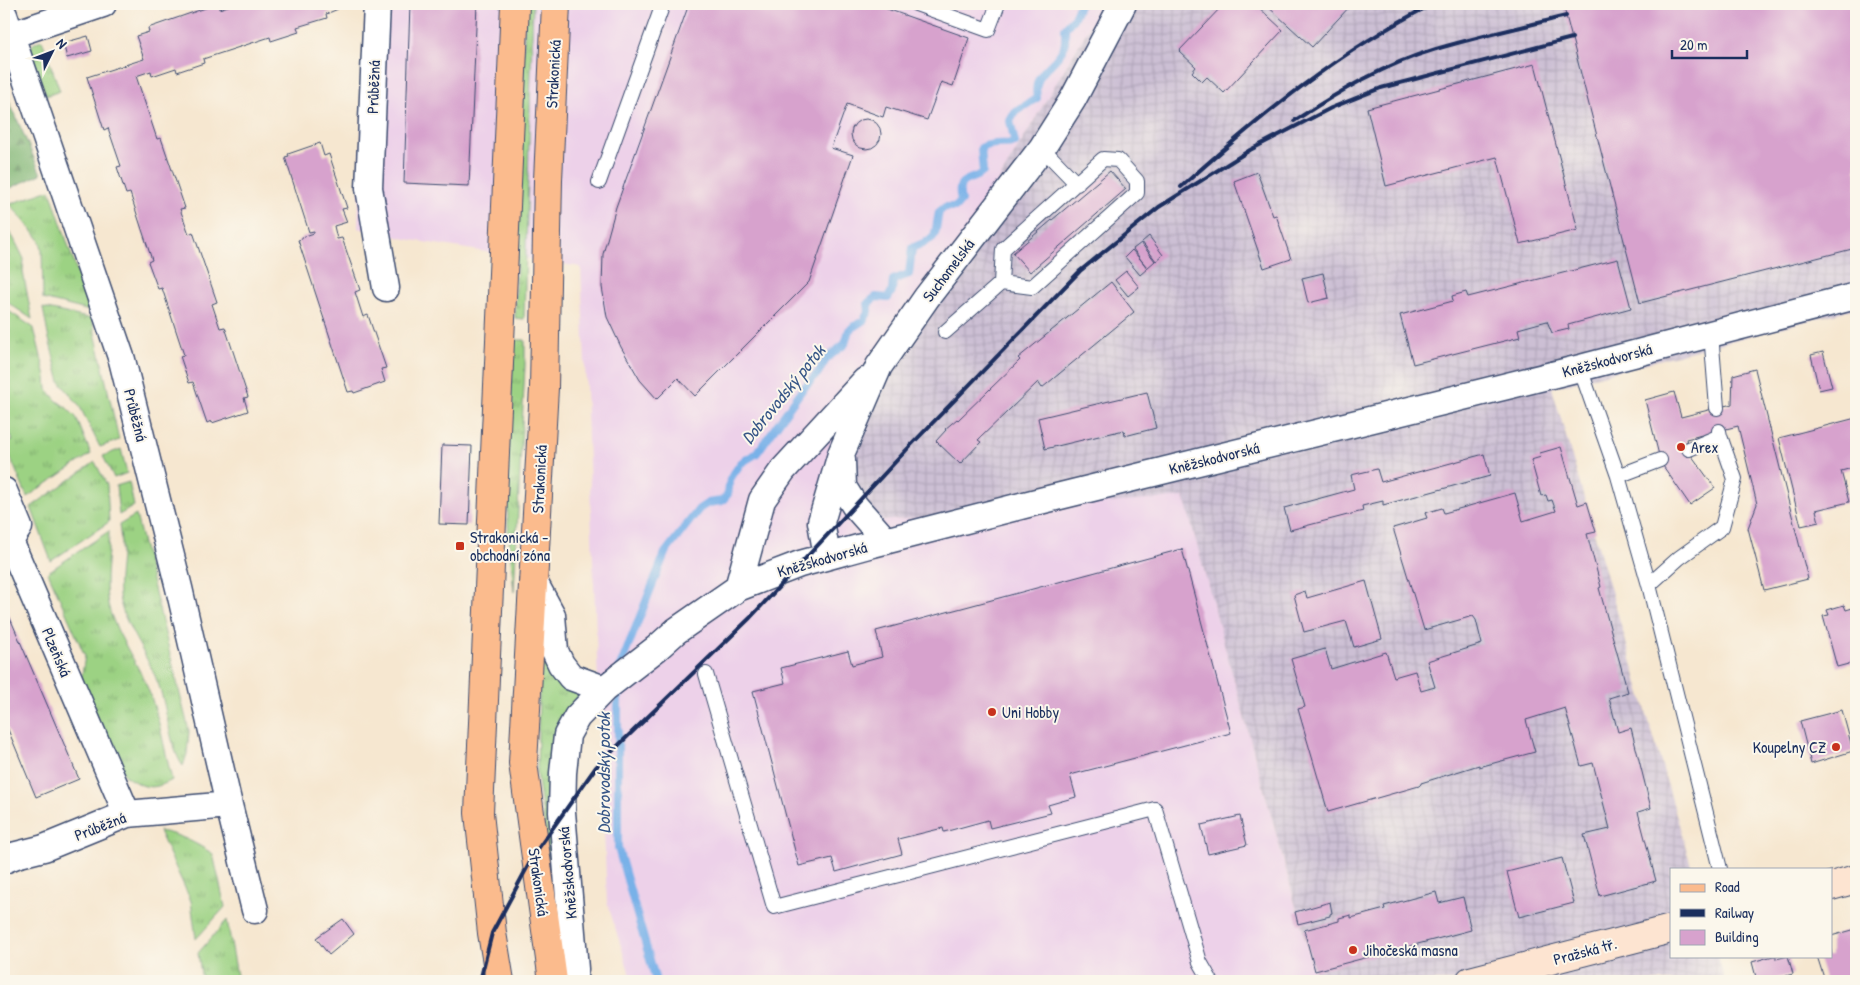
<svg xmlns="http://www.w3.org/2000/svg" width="1860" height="985" font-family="'Patrick Hand',sans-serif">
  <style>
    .built { fill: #edd1e9 }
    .industrial { fill: url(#industrial-grid) }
    .grass { fill: url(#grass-tufts); stroke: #5c8070 }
    .forest { fill: url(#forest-firs); stroke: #4c7268 }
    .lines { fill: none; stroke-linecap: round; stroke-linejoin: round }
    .stream { stroke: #78b1e8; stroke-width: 8 }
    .building { fill: #d7a2cd }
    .service-casing { stroke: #3c4b6f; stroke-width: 16 }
    .minor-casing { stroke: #3c4b6f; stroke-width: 29 }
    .secondary-casing { stroke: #3c4b6f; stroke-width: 30 }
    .primary-casing { stroke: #3c4b6f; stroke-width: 30 }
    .service { stroke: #fff; stroke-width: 14 }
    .minor { stroke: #fff; stroke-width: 26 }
    .secondary { stroke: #fde4d1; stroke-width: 28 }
    .primary { stroke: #fbbb8d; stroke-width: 28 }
    .rail { stroke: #1b2f5e; stroke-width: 4 }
    .poi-dot { fill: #c8321e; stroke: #fbf7ec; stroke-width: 2 }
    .labels { text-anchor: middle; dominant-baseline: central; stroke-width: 4; stroke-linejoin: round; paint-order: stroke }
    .street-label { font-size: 16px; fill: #1b2f5e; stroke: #fbf7ec }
    .poi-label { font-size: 16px; fill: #1b2f5e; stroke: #fbf7ec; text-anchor: start }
    .water-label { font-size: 18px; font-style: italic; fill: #375687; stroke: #fbf7ec }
  </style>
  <defs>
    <pattern id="industrial-grid" width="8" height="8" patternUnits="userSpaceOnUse" patternTransform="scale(1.25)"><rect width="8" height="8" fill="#ccbfd4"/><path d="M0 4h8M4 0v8" fill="none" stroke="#afa4b8"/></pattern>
    <pattern id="grass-tufts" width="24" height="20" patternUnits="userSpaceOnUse" patternTransform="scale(1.25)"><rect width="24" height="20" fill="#9cd283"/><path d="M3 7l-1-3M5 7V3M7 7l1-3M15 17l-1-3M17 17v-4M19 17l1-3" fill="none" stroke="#7eab6e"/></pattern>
    <pattern id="forest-firs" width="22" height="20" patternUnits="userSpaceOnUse" patternTransform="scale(1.25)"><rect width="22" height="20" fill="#7db471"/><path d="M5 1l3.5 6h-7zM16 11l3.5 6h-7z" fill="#669360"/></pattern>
  </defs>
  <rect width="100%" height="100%" fill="#fbf7ec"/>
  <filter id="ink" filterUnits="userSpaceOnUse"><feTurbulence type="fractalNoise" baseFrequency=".02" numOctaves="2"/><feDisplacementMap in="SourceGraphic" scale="10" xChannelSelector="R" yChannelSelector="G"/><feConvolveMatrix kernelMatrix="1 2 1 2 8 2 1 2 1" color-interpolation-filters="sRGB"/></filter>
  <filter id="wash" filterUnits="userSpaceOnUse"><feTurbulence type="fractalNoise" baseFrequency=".0096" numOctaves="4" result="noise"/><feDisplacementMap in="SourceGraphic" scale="20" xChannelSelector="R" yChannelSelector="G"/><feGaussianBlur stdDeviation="1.12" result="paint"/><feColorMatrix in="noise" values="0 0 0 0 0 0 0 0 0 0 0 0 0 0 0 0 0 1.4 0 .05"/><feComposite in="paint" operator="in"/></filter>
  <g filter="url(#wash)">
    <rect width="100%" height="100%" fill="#f6e7d0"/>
    <!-- built -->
    <path class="built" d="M366,4H1103L880,381L879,521L1184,496L1314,973L1279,981H632L607,902L581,267L411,240L358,228Z"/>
    <!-- industrial -->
    <path class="industrial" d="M1103,4H1856V308L1552,388L1692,869H1671V956H1718L1725,981H1318L1314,972L1184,497L879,521L848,483L880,381Z"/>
    <!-- grass -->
    <path class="grass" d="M525,4H533L524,319L515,318Z
      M42,40L60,91L46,96L31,54V46L36,42Z
      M50,190L90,311L43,299L42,249L39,239L10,204Z
      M4,226L13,237L24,259L23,272L32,319L4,300Z
      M4,308L34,328L46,377L47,389L56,400L67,408L76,417L91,454L27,497L4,442L13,441L4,418Z
      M43,308L92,319L119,440L100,447L79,405L60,382L48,335Z
      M514,340H525V365L514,592L508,525L507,472Z
      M121,449L127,473L114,478L103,456Z
      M95,462L107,485L109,522L51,561L31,507Z
      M129,482L134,506L119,515L116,486Z
      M136,515L189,731L187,754L183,766C170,749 167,708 159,686C149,657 127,630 120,602C116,583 122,563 121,544C121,538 120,532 119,525Z
      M109,531C109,555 103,580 108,604C113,629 135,659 146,684C159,714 164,748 172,780C152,791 144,788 125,776L80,686L85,656L48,572Z
      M541,623L585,693L571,713L565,981L537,772Z
      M159,831C179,834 196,843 213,854L225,907L196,939L191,901Z
      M227,920L238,981H202L198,953Z"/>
    <!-- forest -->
    <path class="forest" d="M4,89L41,174L4,191Z"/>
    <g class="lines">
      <!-- stream -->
      <path class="stream" d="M620,667L665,553L699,509L708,503L722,501L728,494L730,479L741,463L757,453L802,390L818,373L827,358L845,344L849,330L864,320L869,311L868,303L876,297L888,298L892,291L893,280L909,274L912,248C940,236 933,240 939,212L945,207H956L961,201C955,175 970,183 983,172L981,148C991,142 1003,145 1015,143L1010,121L1015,112L1037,98C1032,70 1055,68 1064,47C1066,41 1065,34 1065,28L1073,19L1080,4
        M618,686V848L656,981"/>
    </g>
    <g id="blocks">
      <!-- building -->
      <path class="building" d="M217,4L219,9L234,4H337L338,9L326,14L327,18L297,27L299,32L271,41L270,37L203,59L204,63L177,72L176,68L152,76L151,71L136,76L157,139L161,138L185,208L180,209L189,234L193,232L217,302L212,304L220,328L225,327L248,397L244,398L248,411L212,423L211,421L207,423L193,382L189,383L180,356L184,355L162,288L158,289L148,262L152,260L130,193L126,194L117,167L121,166L108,128L104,130L87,77L144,59L136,36L149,32L148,28Z
        M410,4H477L469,186L404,183Z
        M689,4H873L969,38L953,86L941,82L927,120L886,107L883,117L847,104L831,148L853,155L809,282L695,396L678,378L657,399L640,380L621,347L607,317L602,287L603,254L616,207Z
        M1224,4H1255L1283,30L1224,93L1207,77L1202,82L1192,72L1196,67L1179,51Z
        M1265,4H1352L1312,47Z
        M1563,4H1856V248L1640,303Z
        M88,36L92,51L67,58L63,43Z
        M1535,64L1578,230L1520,244L1497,157L1386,186L1367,108Z
        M851 134a15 15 0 1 1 30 0a15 15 0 1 1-30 0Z
        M320,143L324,156L329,154L347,208L342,209L347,222L334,226L337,239L342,238L360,290L355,292L363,317L368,315L386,368L381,369L385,382L354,393L353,391L348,392L298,240L302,239V237L314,233V231L309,232L285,157L289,156L288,154Z
        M1110,171L1126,189L1030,272L1013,253Z
        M1257,172L1273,216L1276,215L1291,259L1264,268L1234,181Z
        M1149,236L1163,255L1156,261L1142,242Z
        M1141,243L1155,261L1147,268L1133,249Z
        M1132,250L1148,268L1140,275L1125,257Z
        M1618,259L1631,308L1568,325L1569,329L1552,333L1547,321L1518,329L1520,337L1413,364L1400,315L1453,301L1452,296L1466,292L1468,297Z
        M1126,271L1139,287L1128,296L1115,280Z
        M1323,273L1329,298L1308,303L1302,278Z
        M1111,282L1134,312L1042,388L1038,382L978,440L981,442L960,464L936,441L946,430L945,429L957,419L958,420L1020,360L1018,358Z
        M1823,352L1832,387L1819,390L1811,355Z
        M1755,369L1808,579L1764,590L1748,528L1757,504L1738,426L1686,439L1689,452L1715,488L1690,505L1661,463L1645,400L1674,392L1681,417L1732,404L1733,375Z
        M1147,392L1156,428L1125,436L1124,430L1045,449L1038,418Z
        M1856,418V467L1841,471L1849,502L1816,510L1819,522L1801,526L1779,438Z
        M442,445L472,446L469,525L439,524Z
        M1561,447L1578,505L1587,502L1596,532L1587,534L1601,587L1599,588L1628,692L1609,698L1618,732L1631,728L1651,808L1638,812L1656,881L1600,896L1584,835L1610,829L1593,763L1581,766L1565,708L1526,720L1535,752L1479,767V765L1421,783V784L1419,786L1328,812L1298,709L1305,707L1291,659L1325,649L1331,669L1386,652L1394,677L1415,671L1421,691L1435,687L1427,661L1482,644L1476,620L1473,616L1424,630L1393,528L1427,518L1425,513L1442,508L1444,513L1515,493L1523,521L1556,511L1552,500L1548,501L1546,495L1541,496L1531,460L1541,457L1540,453Z
        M1484,454L1490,476L1383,505V501L1362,506L1363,511L1290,530L1284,508L1354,489L1351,475L1377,469L1381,482Z
        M1182,549L1231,733L1070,775L1076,797L1048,805L1051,813L990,828L988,820L944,832L943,828L898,839L902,854L836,872L832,858L799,866L753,691L785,683L781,668L848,651L852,665L882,657L876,631Z
        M1366,581L1382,639L1354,647L1346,621L1304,632L1294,595L1305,591L1307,598Z
        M4,604L79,779L36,797L4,720Z
        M1844,605L1846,610L1856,607V662L1837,667L1823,616L1829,615L1827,610Z
        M1842,710L1853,751L1811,764L1800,721Z
        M1240,816L1247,845L1208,854L1201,825Z
        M1562,858L1574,903L1519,917L1507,872Z
        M1436,892L1439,903L1463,897L1471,930L1315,971L1304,930L1339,921V918L1351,915V918L1385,909L1384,906Z
        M1330,902L1332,913L1330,914V916L1298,924L1295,912Z
        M343,919L354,934L329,955L316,938Z
        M1856,929V981H1825L1817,956H1831V936Z
        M1773,956H1776V959L1788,956L1793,974L1767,981H1757L1752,962Z"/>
    </g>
  </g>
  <g filter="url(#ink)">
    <use href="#blocks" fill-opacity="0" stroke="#3c4b6f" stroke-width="1"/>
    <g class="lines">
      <defs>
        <path id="service" d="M916,4L988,30L998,4
          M1042,148L1077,184
          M1103,159L1118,160L1137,181V193L1032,287L1001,283L1003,249Z
          M599,182L663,4
          M945,332L1001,283
          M1711,333L1717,408
          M1580,368L1618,476L1649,585L1720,869
          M1689,449L1720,436
          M1618,476L1660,460
          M1649,585L1679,558L1722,527L1735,479L1720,436L1719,431
          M706,674L774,907L1155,809L1200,962L1211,981"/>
        <path id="minor" d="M377,4L369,188L386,288
          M4,15L122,360L179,588L229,805L127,814L44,848L16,855L4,860
          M11,35L103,4
          M842,460L843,487L855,506L886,541
          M4,491L19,527L10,541L127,814
          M827,556L821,522L841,454L879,366L927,297L1042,148L1073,99L1123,4
          M533,580L552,615L555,651L561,664L571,677L604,689
          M738,588L762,500L783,470L865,381
          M229,805L255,910
          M573,981L575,969L562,812L563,773L567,735L577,717L604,689L657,648L676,631L738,588L800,564L869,545L1040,501L1580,368L1856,296"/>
        <path id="secondary" d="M1831,886L1856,879
          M1470,981L1671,929"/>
        <path id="primary" d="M500,981L492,933L479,813L515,4
          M553,981L523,763L544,388L548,180L556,4"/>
      </defs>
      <!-- service casing -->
      <use href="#service" class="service-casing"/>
      <!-- minor casing -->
      <use href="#minor" class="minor-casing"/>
      <!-- secondary casing -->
      <use href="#secondary" class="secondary-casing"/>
      <!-- primary casing -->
      <use href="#primary" class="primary-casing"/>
      <!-- service -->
      <use href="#service" class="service"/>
      <!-- minor -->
      <use href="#minor" class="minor"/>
      <!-- secondary -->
      <use href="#secondary" class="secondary"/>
      <!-- primary -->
      <use href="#primary" class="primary"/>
      <!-- rail -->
      <path class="rail" d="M1294,121C1338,92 1385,64 1436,49C1479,36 1523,27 1566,16
        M1181,187C1258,118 1340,50 1433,4
        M480,981L492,933L535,853L596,767L750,618L912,444L1080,271L1159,207L1250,150L1331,108L1381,88L1572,38"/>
    </g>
  </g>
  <!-- markers -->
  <g class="poi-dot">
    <circle cx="1681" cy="447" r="5"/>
    <rect x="455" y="541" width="10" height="10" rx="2.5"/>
    <circle cx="992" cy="712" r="5"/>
    <circle cx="1836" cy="747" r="5"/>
    <circle cx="1353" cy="950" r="5"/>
  </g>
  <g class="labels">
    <!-- street labels -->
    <g class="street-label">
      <text transform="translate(553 74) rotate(-87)">Strakonická</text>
      <text transform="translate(373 87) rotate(-88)">Průběžná</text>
      <text transform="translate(948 270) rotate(-53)">Suchomelská</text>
      <text transform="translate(1607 360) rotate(-15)">Kněžskodvorská</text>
      <text transform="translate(136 415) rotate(76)">Průběžná</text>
      <text transform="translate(1214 458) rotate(-14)">Kněžskodvorská</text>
      <text transform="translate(539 479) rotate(-87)">Strakonická</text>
      <text transform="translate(822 559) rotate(-16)">Kněžskodvorská</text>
      <text transform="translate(57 652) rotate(67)">Plzeňská</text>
      <text transform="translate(100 826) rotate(-21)">Průběžná</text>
      <text transform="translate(567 873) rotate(-95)">Kněžskodvorská</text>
      <text transform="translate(539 882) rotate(82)">Strakonická</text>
      <text transform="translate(1585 951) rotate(-15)">Pražská tř.</text>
    </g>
    <!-- poi labels -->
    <g class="poi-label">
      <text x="1691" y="447">Arex</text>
      <text x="470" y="537">Strakonická -<tspan x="470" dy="18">obchodní zóna</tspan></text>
      <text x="1002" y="712">Uni Hobby</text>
      <text x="1826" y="747" text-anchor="end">Koupelny CZ</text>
      <text x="1363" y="950">Jihočeská masna</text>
    </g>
    <!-- water labels -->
    <g class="water-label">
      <text transform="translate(783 394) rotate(-51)">Dobrovodský potok</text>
      <text transform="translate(603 773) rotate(-90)">Dobrovodský potok</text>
    </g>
  </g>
  <!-- margin -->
  <rect width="1860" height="985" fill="none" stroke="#fbf7ec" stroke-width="20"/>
  <!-- legend -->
  <rect x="1670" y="868" width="162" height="90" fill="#fbf7ec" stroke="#a1a7b3"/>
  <rect x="1680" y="884" width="25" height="8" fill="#fbbb8d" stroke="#a1a7b3"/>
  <text x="1715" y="892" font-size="15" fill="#1b2f5e">Road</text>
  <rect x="1680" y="909" width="25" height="8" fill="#1b2f5e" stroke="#a1a7b3"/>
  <text x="1715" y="918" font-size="15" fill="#1b2f5e">Railway</text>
  <rect x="1680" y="930" width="25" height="15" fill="#d7a2cd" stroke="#a1a7b3"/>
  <text x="1715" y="942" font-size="15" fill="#1b2f5e">Building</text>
  <!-- north arrow -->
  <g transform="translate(52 52) rotate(48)" stroke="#fbf7ec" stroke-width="4" paint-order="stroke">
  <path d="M0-4L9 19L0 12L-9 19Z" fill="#1b2f5e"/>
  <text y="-8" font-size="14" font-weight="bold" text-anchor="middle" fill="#1b2f5e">N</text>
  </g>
  <!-- scale -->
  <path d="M1672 50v8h75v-8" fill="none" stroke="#1b2f5e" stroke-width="2.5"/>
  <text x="1680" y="50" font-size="15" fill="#1b2f5e" stroke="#fbf7ec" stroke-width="4" paint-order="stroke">20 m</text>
</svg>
